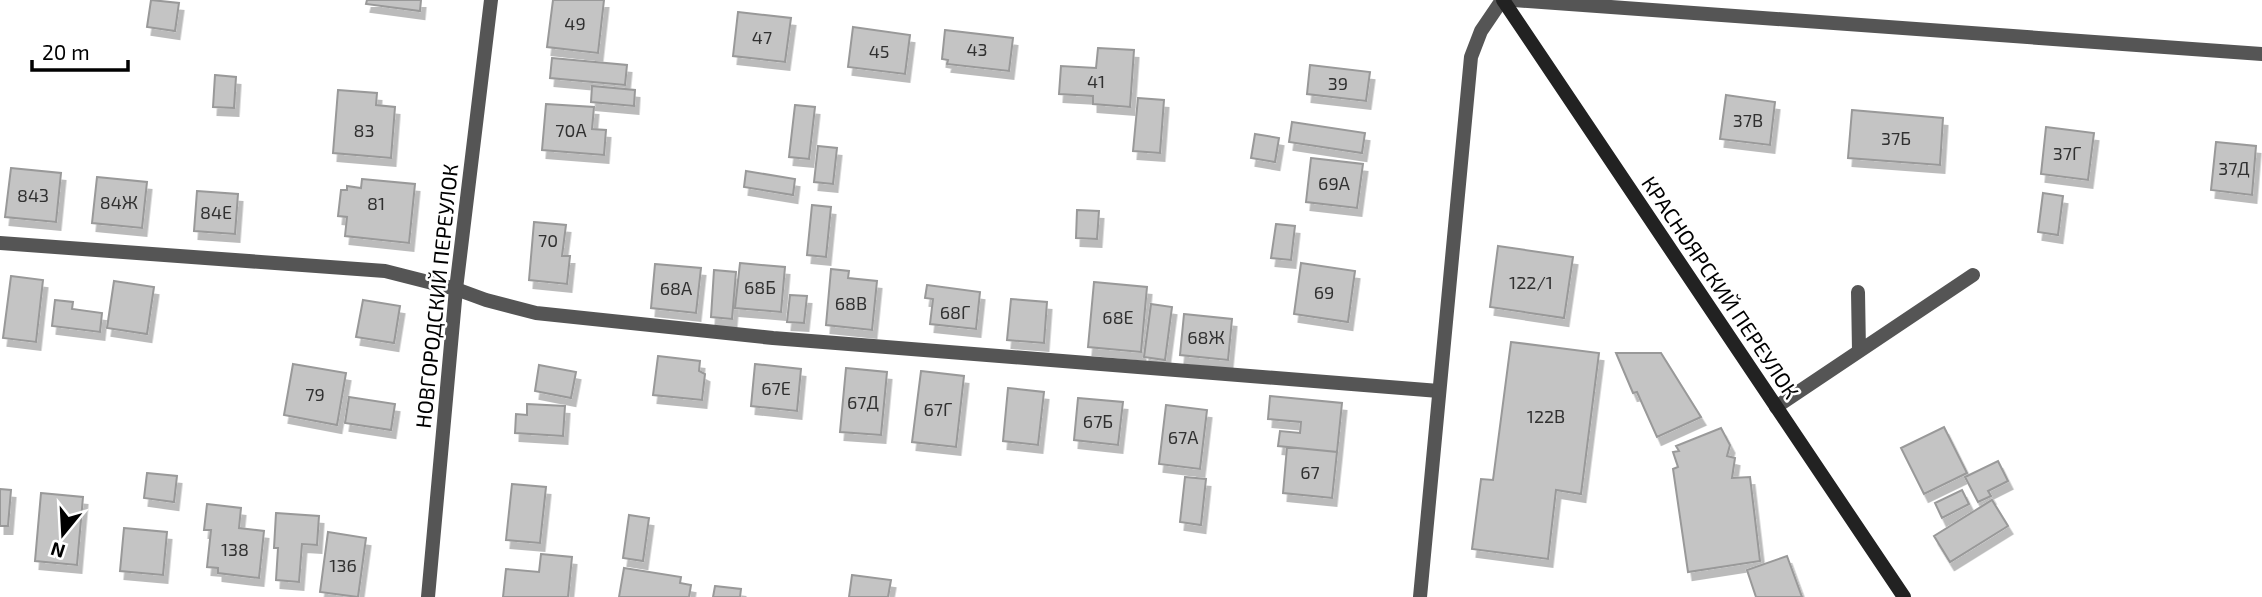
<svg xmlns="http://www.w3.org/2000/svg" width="2262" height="597" font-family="'Exo 2',sans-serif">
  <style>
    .building { fill: #c4c4c4; stroke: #999; stroke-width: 2; filter: url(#shadow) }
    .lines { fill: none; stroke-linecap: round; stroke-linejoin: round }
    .lane { stroke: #555; stroke-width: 14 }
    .street { stroke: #555; stroke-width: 14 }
    .secondary { stroke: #222; stroke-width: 14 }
    .labels { text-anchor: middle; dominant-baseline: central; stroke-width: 5; stroke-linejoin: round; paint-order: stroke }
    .number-label { font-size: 18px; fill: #313131 }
    .street-label { font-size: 21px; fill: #000; stroke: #fff }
  </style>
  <defs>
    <filter id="shadow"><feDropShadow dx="4.5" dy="8" stdDeviation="0" flood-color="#0004"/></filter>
  </defs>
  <rect width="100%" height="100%" fill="#fff"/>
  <!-- building -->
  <path class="building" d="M151,0L179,3L175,31L147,27Z
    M367,0H421L420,11L366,4Z
    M553,0H604L598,53L547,47Z
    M738,12L791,18L785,62L733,56Z
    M853,27L910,35L905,74L848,67Z
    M945,30L1013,38L1009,71L947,64L948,60L942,59Z
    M1098,48L1134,50L1130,107L1093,104V96L1059,94L1061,66L1096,68Z
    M552,58L627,65L625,85L550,78Z
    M1310,65L1370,72L1366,101L1307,94Z
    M215,75L236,77L234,108L213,107Z
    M592,86L635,90L634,106L591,102Z
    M338,90L377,93L376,105L395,107L391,158L333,153Z
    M1726,95L1775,102L1770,145L1720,139Z
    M1138,98L1164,100L1160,153L1133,151Z
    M546,104L594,107L592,129L606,130L604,155L542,150Z
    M795,105L815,107L809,159L789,157Z
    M1852,110L1943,118L1940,165L1848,158Z
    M1292,122L1365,133L1362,153L1289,142Z
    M2046,127L2094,133L2088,180L2041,174Z
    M1255,134L1279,138L1275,162L1251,158Z
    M2216,142L2256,146L2252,195L2211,190Z
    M818,146L837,148L833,184L814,182Z
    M1311,158L1363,164L1357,208L1306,202Z
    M11,168L61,173L56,222L5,217Z
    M746,171L795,179L793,195L744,187Z
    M97,177L147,182L142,228L92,223Z
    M362,179L415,184L409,243L345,236L347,217L338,216L341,190H347V186L361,188Z
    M197,191L238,194L235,234L194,231Z
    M2043,193L2063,196L2058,235L2038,232Z
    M812,205L831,207L826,257L807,255Z
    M1077,210L1099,211L1097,239L1076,238Z
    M534,222L566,225L562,256H570L567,284L529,280Z
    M1276,224L1295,226L1291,260L1271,258Z
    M1498,246L1573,257L1564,318L1490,307Z
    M740,263L785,267L781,312L735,308Z
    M1301,263L1355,271L1348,322L1294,314Z
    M655,264L701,268L696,313L651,308Z
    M831,269L849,271L848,278L877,281L872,330L826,325Z
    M714,270L736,272L732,319L711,317Z
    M11,276L43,280L36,342L3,338Z
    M114,281L154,287L147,334L107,328Z
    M1094,282L1147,287L1141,352L1088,347Z
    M927,285L980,292L976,329L930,324L933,299L925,298Z
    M790,295L807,296L804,323L787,322Z
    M1011,299L1047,302L1044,343L1007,340Z
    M55,300L73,302L72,309L102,313L100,332L52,326Z
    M363,300L400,306L394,343L356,337Z
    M1151,304L1172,307L1165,360L1144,357Z
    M1184,314L1232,319L1228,360L1180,355Z
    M1511,342L1599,353L1581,494L1556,490L1548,559L1472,549L1481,479L1493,480Z
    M1616,353H1661L1701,417L1657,437L1637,392L1633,393Z
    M658,356L700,361L699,371L705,374L702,400L653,395Z
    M293,364L346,373L337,425L284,415Z
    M755,364L801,369L797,411L751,406Z
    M539,365L576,372L571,398L535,391Z
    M846,368L887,372L881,435L840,432Z
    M921,371L964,376L956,447L912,442Z
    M1008,388L1044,392L1038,445L1003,441Z
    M1270,396L1342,403L1337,452L1278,446L1280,431L1300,433L1301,422L1268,419Z
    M349,397L395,404L391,430L345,423Z
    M1078,398L1123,402L1118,445L1074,440Z
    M527,404L565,406L563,436L515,433L516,414L527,415Z
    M1166,405L1207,410L1200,469L1159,464Z
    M1944,427L1967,473L1924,494L1901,448Z
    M1721,428L1730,445L1727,456L1735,458L1732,478L1750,477L1760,561L1688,572L1673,469L1678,467L1673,452L1679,451L1676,446Z
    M1287,447L1337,452L1332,498L1283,493Z
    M1998,461L2008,481L1988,491L1991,496L1978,502L1965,477Z
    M147,473L177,476L174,502L144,498Z
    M1185,477L1206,479L1201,525L1180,522Z
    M512,484L546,487L540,543L506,540Z
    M0,489L11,490L8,526H0Z
    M1962,490L1969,504L1942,518L1935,503Z
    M41,493L83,497L77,565L35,561Z
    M1992,500L2008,526L1950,562L1934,536Z
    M207,504L241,508L239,528L264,531L259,578L218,573V568L207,567L211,530H204Z
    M276,513L319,516L317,545L302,544L299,582L276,580L278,548H274Z
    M629,515L649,518L643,561L623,558Z
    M124,528L167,532L163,575L120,571Z
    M328,532L366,538L358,597L320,592Z
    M541,554L572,557L568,597H503L506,569L539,572Z
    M1787,556L1802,597H1756L1747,570Z
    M624,568L681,577L680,583L691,585L689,597H619Z
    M852,575L891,580L888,597H849Z
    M715,586L741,589L740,597H713Z"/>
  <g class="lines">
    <!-- lane -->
    <path class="lane" d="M0,243L385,271L456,289L486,300L536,313L773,338L1439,391
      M1858,292L1859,351
      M1776,407L1973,275"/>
    <!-- street -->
    <path class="street" d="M1514,0L2262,54
      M428,597L456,289L491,0
      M1420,597L1471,57L1481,31L1502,0"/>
    <!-- secondary -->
    <path class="secondary" d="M1503,0L1904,597"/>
  </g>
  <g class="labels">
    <!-- number labels -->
    <g class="number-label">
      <text x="575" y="23">49</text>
      <text x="762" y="37">47</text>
      <text x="977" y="49">43</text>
      <text x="879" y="51">45</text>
      <text x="1096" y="81">41</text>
      <text x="1338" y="83">39</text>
      <text x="1748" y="120">37В</text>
      <text x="364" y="130">83</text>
      <text x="571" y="130">70А</text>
      <text x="1896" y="138">37Б</text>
      <text x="2067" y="153">37Г</text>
      <text x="2234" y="168">37Д</text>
      <text x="1334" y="183">69А</text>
      <text x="33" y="195">84З</text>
      <text x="119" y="202">84Ж</text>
      <text x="376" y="203">81</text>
      <text x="216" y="212">84Е</text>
      <text x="548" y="240">70</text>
      <text x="1531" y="282">122/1</text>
      <text x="760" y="287">68Б</text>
      <text x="676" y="288">68А</text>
      <text x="1324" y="292">69</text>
      <text x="851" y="303">68В</text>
      <text x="955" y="312">68Г</text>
      <text x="1118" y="317">68Е</text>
      <text x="1206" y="337">68Ж</text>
      <text x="776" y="388">67Е</text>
      <text x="315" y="394">79</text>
      <text x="863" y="402">67Д</text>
      <text x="938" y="409">67Г</text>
      <text x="1546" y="416">122В</text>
      <text x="1098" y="421">67Б</text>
      <text x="1183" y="437">67А</text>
      <text x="1310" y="472">67</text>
      <text x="235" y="549">138</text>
      <text x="343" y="565">136</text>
    </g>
    <!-- street labels -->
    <g class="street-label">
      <text transform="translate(1721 287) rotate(56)">КРАСНОЯРСКИЙ ПЕРЕУЛОК</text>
      <text transform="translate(436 296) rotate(-84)">НОВГОРОДСКИЙ ПЕРЕУЛОК</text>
    </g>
  </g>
  <!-- north arrow -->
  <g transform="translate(63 534) rotate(198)" stroke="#ffffff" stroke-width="5" paint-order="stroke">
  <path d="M0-5L12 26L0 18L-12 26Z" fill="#000000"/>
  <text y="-10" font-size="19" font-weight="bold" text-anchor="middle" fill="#000000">N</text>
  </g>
  <!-- scale -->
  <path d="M32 60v10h96v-10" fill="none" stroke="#000000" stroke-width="3.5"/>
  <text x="42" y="60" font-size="21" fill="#000000" stroke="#ffffff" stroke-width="5" paint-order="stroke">20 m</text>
</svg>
